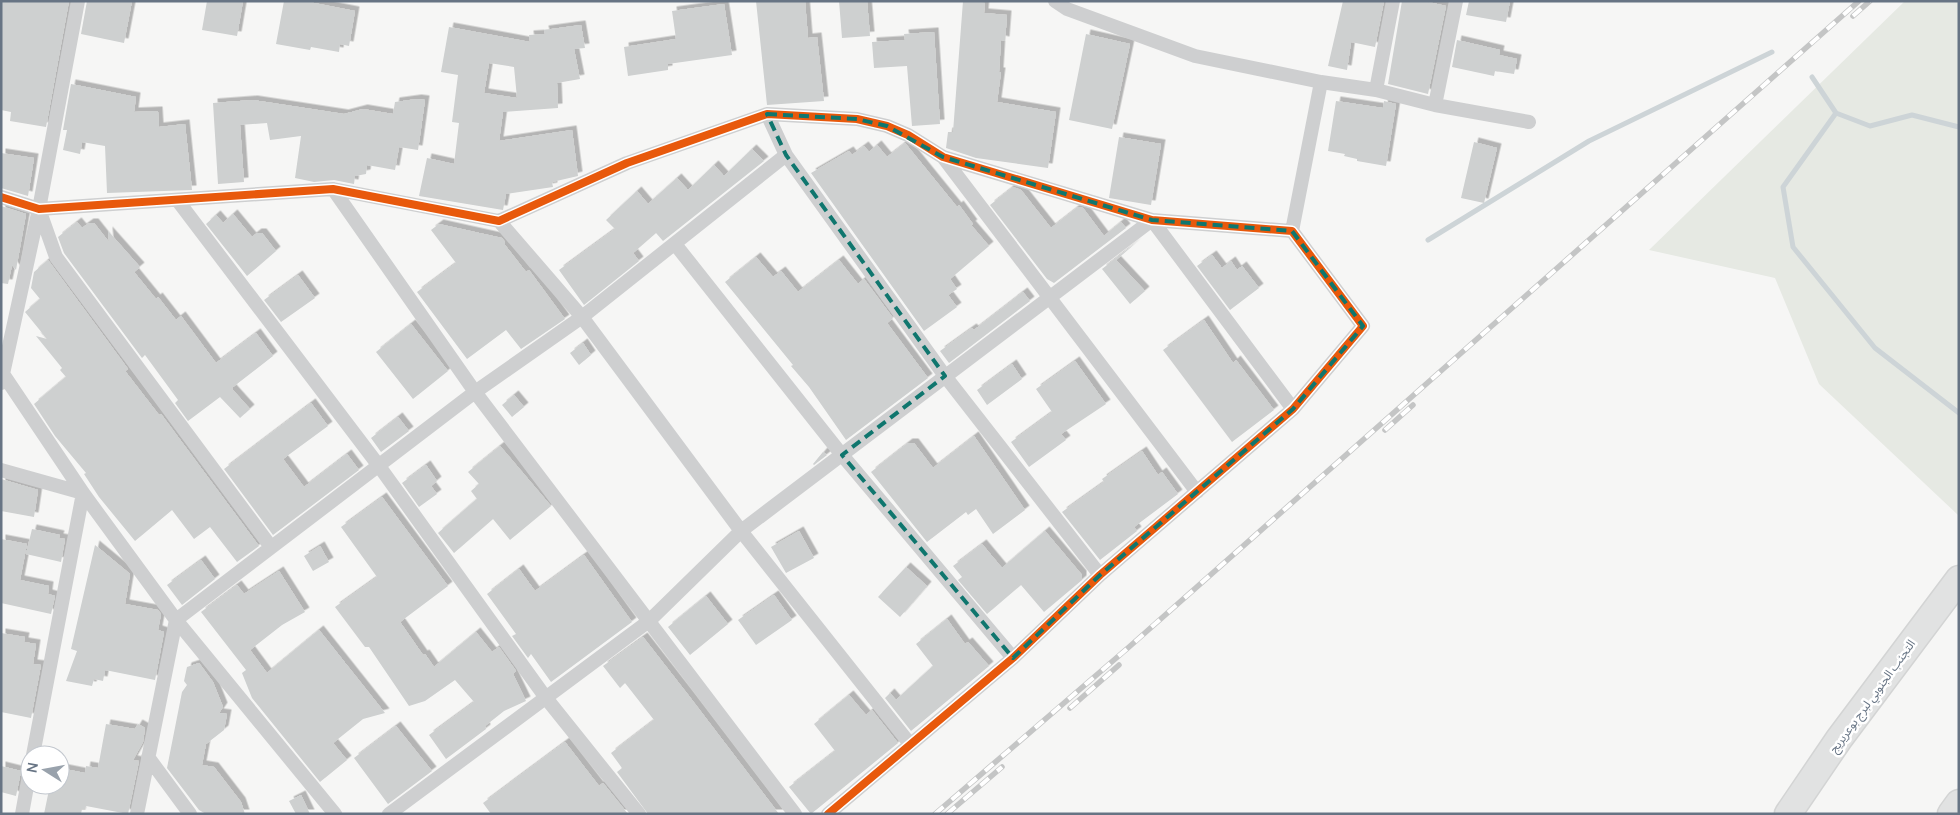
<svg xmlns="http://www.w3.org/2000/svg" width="1960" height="815" font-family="Manrope,'Noto Sans Arabic',sans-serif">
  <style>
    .green { fill: #e6e9e3 }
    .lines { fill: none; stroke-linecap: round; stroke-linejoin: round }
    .stream { stroke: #cdd4d7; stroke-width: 5 }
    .building { fill: #ced0d0; fill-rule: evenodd; filter: url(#shadow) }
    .highway-casing { stroke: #d3d4d4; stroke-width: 29 }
    .street { stroke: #cecfd0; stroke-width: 14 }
    .highway { stroke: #e1e2e2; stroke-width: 26 }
    .rail-casing { stroke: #c4c5c5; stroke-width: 5.5 }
    .rail { stroke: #fff; stroke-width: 4; stroke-dasharray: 11; stroke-linecap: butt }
    .cycleway-casing { stroke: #fff; stroke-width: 11 }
    .cycleway { stroke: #e8590c; stroke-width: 8 }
    .marked { fill: none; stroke: #0f766e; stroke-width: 4; stroke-dasharray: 10 6; stroke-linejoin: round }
    .labels { text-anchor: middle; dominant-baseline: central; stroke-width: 5; stroke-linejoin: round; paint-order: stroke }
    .street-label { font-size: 12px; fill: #677484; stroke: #fff }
  </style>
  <defs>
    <filter id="shadow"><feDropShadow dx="4.5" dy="-4.5" stdDeviation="0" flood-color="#0004"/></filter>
  </defs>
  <rect width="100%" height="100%" fill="#f6f6f5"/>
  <!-- green -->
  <path class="green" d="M1905,1H1959L1958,515L1819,384L1775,278L1649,250Z"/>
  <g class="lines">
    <!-- stream -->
    <path class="stream" d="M1812,77L1836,113L1783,187L1793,247L1875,348L1959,413
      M1836,113L1870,126L1912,115L1959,127
      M1428,240L1589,141L1772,52"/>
  </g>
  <!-- building -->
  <path class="building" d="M1,1H69L46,127L10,121L11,112L1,110Z
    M87,1H132L124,43L81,34Z
    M207,1H243L237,36L202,30Z
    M284,1H304L355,11L349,46L340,44L339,52L311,47L310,50L276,44Z
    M756,1H805L808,38L817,37L824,101L767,105Z
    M839,1H867L870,36L842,38Z
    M963,1L985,3L984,13L1007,15L1005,41L1001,40L999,72H1001L997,102L1056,112L1048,168L976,158L946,148L948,132H953Z
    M1343,1H1384L1375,47L1351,42L1347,70L1328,66Z
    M1402,1H1424L1446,6L1428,94L1388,84Z
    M1469,1H1510L1506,22L1466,15Z
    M724,4L732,55L668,64V70L628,76L624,47L676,39L672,11Z
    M581,25L585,48L574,49L580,79L557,83L558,108L503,112L499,141L572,130L578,176L552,182L553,187L506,194L503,210L419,196L427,158L454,164L459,123L452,122L458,75L441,72L449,27L530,42L529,35L545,34L544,30ZM489,63L514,67L517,98L484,93Z
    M934,32L940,124L912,126L907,66L874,68L872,42L905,40L904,34Z
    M1086,34L1130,44L1112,129L1069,120Z
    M1457,40L1500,50L1499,55L1517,59L1514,74L1495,71L1494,76L1452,67Z
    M71,84L136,97L134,112L158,111L159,127L185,124L192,190L107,193L105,146L82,142L80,154L63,150L67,130H63Z
    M417,99L425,100L418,150L399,147L395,170L367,165L366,174L355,176L354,184L334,180L314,182L295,178L301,136L270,140L267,123L240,125L244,182L218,184L213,103L253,100L344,114L363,109L393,114L395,102Z
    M1336,101L1383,108L1384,101L1396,104L1386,166L1357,161V159L1344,156L1345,154L1328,151Z
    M1119,137L1161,144L1151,205L1109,198Z
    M1474,142L1497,148L1484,203L1461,198Z
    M905,143L957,207L959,205L973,224L971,225L989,246L950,279L957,289L948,295L957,307L924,331L811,173L849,151L852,155L864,146L869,152L877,145L887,157Z
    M752,149L764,161L663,241L656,233L633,253L639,261L584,305L559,270L615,229L606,220L637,191L648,204L677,178L688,190L714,165L724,176Z
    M1,153L34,158L28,196L1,188Z
    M1013,187L1021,190L1051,228L1078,207L1083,208L1104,236L1121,222L1126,228L1054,283L1047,279L990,205Z
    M1,206L26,214L16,270L12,265L8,284L1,283Z
    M233,214L252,237L257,233H262L276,251L247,276L206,224L216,215L223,223Z
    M77,222L82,228L89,223H94L109,242L108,231L140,267L134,272L156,299L158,297L176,320L181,316L216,363L256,333L273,356L233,387L232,389L250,409L240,418L220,397L188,421L175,403L178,400L145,355L142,358L64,253L58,237Z
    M439,224L502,238L505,242V245L526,272L529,270L565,319L521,349L506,330L467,359L417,292L456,263L431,230Z
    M1137,242L1116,260L1145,291L1130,304L1102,269Z
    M1212,255L1222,268L1231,261L1237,270L1242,266L1259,288L1230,310L1197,266Z
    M756,257L773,277L781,271L798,292L839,260L858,284L864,279L893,318L887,323L928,378L846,440L809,387L791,366L793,365L725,282Z
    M48,260L128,369L125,371L159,415L161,414L259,546L237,562L210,527L194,539L172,510L135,541L99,497L84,474L86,473L55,436L34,404L66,377L60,370L62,368L36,336L47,339L25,312L40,299L31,288L34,272Z
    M298,275L315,298L281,322L264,300Z
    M1023,292L1030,301L949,363L940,351L972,328L974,330Z
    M1204,320L1233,363L1236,360L1274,410L1232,442L1163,350Z
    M411,324L448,371L413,399L376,352Z
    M583,343L591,355L579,365L570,353Z
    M1075,361L1106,404L1061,434L1066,440L1029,467L1011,442L1052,412L1036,389Z
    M1012,364L1022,379L987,405L977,390Z
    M514,395L524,407L512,417L502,405Z
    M311,403L328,426L283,459L304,487L347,454L359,470L273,535L224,469Z
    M398,417L409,431L381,452L371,438Z
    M974,436L1025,510L993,534L976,509L968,515L966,512L927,542L871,472L908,443H914L933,468Z
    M500,446L551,506L510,540L493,519L454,553L438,533L477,499L471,491L479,484L468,472Z
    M1142,451L1158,475L1162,472L1178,494L1134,527L1137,531L1100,560L1062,512L1104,482L1102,479Z
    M823,452L827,455L814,465L813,464Z
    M426,465L437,481L431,486L437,494L419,507L402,483Z
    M1,479L38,490L34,517L1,511Z
    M382,497L448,586L400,622L423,655L425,654L434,667L476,632L492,652L499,647L516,671L513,674L526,701L504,711L485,726L486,729L446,759L429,735L474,702L455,680L425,701L409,706L369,647H365L335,607L377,577L341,527Z
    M32,529L60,535L59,538L65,539L61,562L26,554Z
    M799,531L814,558L786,573L771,547Z
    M1045,531L1082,575V580L1044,612L1021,585L987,614L958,580L962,577L953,566L982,544L1002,568Z
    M1,539L27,544L20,580L49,586L48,594L55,596L51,614L1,603Z
    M95,545L130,574L125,604L158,610L161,614L158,630L164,632L155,680L105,670L103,681L94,679L92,686L66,681L77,651L71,649Z
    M320,546L329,562L313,571L304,556Z
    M584,555L632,622L551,682L531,654L528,658L512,636L516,634L487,594L519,569L535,591Z
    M201,560L215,579L182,605L167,585Z
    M906,567L927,586L900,617L878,597Z
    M279,571L305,612L282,625L250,650L267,673L319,630L385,713L363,719L333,743L347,760L320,782L252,698L242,673L246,670L201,612L237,585L244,594Z
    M774,595L792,620L756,645L738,620Z
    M706,596L728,624L690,655L668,627Z
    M947,619L965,644L968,642L989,666L911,731L885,698L890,693L896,700L933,666L916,644Z
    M1,633L25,637L24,642L36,644L33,664L41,665L31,718L1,712Z
    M643,637L689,696L779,814H648L617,772L622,768L611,753L654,720L625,683L620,688L603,666Z
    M199,663L213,682L223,707L219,713L227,714L224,730L206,744L202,765L214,767L241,802L245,814H206L199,810L167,768L182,692L187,685L184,681L187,667Z
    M849,695L866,715L872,710L898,743L811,814L789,787L835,751L814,724Z
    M106,724L135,729L138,724L145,728L143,742L133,760L139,761L128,814L86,806L85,809H82L81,814H44L50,785H60V768L85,773L86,766L98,768Z
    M396,726L432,771L388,804L354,758Z
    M565,742L599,786L603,783L628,814H491L483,803Z
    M1,766L21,771L16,796L1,792Z
    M301,795L310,814H296L289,801Z"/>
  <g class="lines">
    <defs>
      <path id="highway" d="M1788,814L1839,739L1959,579
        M1951,814L1959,803"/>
    </defs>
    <!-- highway casing -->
    <use href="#highway" class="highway-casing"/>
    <!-- street -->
    <path class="street" d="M1055,1L1067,9L1195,56L1321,82L1376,90L1435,105L1529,122
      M1376,90L1393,1
      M1435,105L1456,1
      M767,114L786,155L945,376L1100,575
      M943,157L1197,492
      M333,189L475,392L795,814
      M1,197L39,209L333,189L499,221L627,163L767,114L857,119L887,126L908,135L943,157L1152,220L1292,231L1363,326L1293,409L1100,575L1013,658L828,814
      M178,201L379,466L546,698L639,814
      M39,209L56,257L271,547
      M499,221L582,317L741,531L910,744
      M1292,231L1321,82
      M675,244L842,455L1013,658
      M3,374L83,493L176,620L137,814
      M1,383L39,209L78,1
      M1,470L83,493L33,755
      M148,757L190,814
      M22,814L30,770
      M335,814L176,620L475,392L582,317L786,155
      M389,814L649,621L741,531L1152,220L1293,409"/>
    <!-- highway -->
    <use href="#highway" class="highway"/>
    <defs>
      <path id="rail" d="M1853,16L1870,1
        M1385,430L1413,405
        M1070,708L1119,665
        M935,814L1129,647L1859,1
        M947,814L1002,767"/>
    </defs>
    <!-- rail casing -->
    <use href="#rail" class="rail-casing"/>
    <!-- rail -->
    <use href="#rail" class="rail"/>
    <defs>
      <path id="cycleway" d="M1,197L39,209L333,189L499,221L627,163L767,114L857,119L887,126L908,135L943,157L1152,220L1292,231L1363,326L1293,409L1100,575L1013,658L828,814"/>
    </defs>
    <!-- cycleway casing -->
    <use href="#cycleway" class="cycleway-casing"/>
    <!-- cycleway -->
    <use href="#cycleway" class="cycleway"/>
  </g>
  <!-- marked area -->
  <path class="marked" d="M767,114L857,119L887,126L943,157L1152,220L1292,231L1363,326L1293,409L1100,575L1013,658L842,455L945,376L786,155Z"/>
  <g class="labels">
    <!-- street labels -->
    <g class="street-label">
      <text transform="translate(1872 696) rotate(-54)">التجنب الجنوبي لبرج بوعريريج</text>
    </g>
  </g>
  <!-- border -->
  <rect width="1960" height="815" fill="none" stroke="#677484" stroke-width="5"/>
  <!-- north arrow -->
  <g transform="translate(45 770) rotate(281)"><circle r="24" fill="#ffffff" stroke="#c2c7ce"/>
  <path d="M0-4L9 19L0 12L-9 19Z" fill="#99a2ac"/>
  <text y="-8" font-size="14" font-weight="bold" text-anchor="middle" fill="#677484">N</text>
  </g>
</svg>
